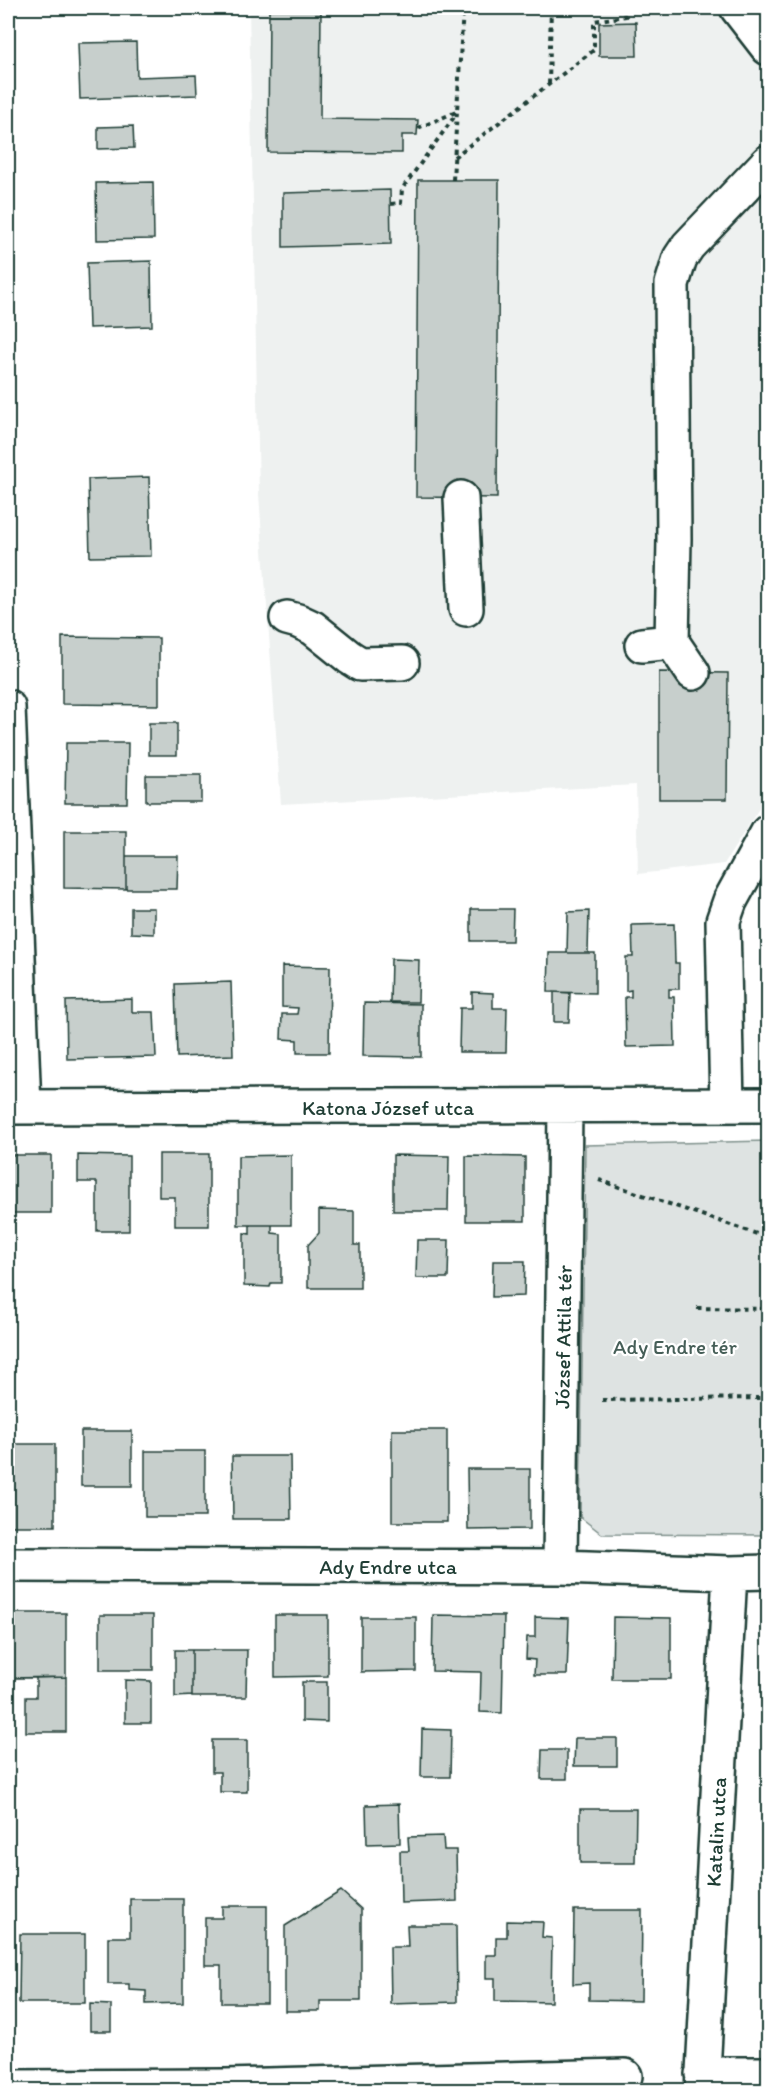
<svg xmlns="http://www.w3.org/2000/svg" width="776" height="2098" font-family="Itim,sans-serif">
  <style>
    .built { fill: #eef1f0 }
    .green { fill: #dee3e2; stroke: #7e908b; stroke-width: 1.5 }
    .building { fill: #c7cfcc; stroke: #1f3d34; stroke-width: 1.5 }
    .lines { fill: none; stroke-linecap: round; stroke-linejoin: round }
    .minor-casing { stroke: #1f3d34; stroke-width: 38 }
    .path { stroke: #1f3d34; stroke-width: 4; stroke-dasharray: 4.5 4.5; stroke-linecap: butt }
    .minor { stroke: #fff; stroke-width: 33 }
    .labels { text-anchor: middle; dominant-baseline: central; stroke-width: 4.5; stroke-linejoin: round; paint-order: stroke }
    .street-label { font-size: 21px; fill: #1f3d34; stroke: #fff }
    .park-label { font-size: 21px; fill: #455e57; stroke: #fff }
  </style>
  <rect width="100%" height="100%" fill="#fff"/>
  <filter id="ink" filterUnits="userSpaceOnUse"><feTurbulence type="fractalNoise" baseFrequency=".0167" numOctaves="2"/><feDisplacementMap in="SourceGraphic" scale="12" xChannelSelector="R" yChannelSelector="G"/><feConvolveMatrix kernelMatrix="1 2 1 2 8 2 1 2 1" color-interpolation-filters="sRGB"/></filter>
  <g filter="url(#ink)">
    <!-- built -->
    <path class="built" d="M249,8H768V794L724,864L638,874L636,785L281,804L259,494Z"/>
    <!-- green -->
    <path class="green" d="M768,1141V1535L602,1534L580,1517L585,1145Z"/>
    <!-- building -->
    <path class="building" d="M269,8H321L320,119L418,120L417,135H402V153L268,152Z
      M636,22L637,56H599V23Z
      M136,42L137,77L196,75L197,95L80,99L78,43Z
      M133,126L134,148L98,149V127Z
      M418,180H499L497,498L416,497Z
      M153,182L154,239L97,240L96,183Z
      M390,190L391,244L283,247V193Z
      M151,261L152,326L89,328L87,263Z
      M149,477L151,556L90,557L88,479Z
      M62,637L159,638V705L62,704Z
      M659,672L728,673L727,799H659Z
      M149,723H177V755H149Z
      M66,743H128L127,803H65Z
      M146,775H201V802H146Z
      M64,831H126V889L64,888Z
      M126,856H178L177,889H126Z
      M131,908H154V934L131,933Z
      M471,909H513L512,941H471Z
      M589,911L588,953H567L568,912Z
      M674,924L675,963H679V989H669V997H674L675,1046L626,1047L625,997H631V990L626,991V957H633L632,925Z
      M549,953H595V993L548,992Z
      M391,959L419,960L418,1002H390Z
      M282,966L330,967L329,1053H297V1040L281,1039L282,1014H297L298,1008L282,1007Z
      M231,982L233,1055L177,1057L175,984Z
      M472,992L493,993V1008H507L506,1052H459L460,1008H472Z
      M554,992L570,993L569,1022H554Z
      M132,999V1012H154L156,1057L67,1059L66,1001Z
      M364,1003L421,1004V1057L363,1056Z
      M159,1154H209V1226H175V1197H159Z
      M8,1155H51V1213H8Z
      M78,1155L129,1156V1231H97V1182H78Z
      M291,1155V1225H238V1156Z
      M393,1155L449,1156L448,1211H393Z
      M466,1156L525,1157V1221H466Z
      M319,1210L354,1211V1245H360V1288H308V1245L319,1233Z
      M250,1225H272V1233L281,1234V1283H271L270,1287L244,1286V1233L250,1234Z
      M417,1240H449L448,1278H416Z
      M493,1261H525L524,1296L492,1297Z
      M392,1430H447V1522H392Z
      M81,1431H132V1486H81Z
      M8,1444H55V1526H8Z
      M145,1451H205V1517H145Z
      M232,1456H290L291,1519H233Z
      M467,1469H530V1529L468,1530Z
      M8,1613H66V1677L8,1678Z
      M100,1615H153V1670H100Z
      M275,1615H328V1676L275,1677Z
      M433,1615L504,1616L502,1713L480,1712L481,1672L432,1671Z
      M361,1617H416V1671L361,1672Z
      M535,1617L569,1618L567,1675H534L535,1660L526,1659L527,1637H535Z
      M613,1617L671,1618V1679H612Z
      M175,1650H192V1696L175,1697Z
      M192,1650H247L246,1697H192Z
      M66,1677V1732H26V1697H36V1678Z
      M125,1680L151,1681V1723H125Z
      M302,1682H327V1722L302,1721Z
      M422,1729L451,1730L450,1777H421Z
      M575,1738H617V1766H574Z
      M212,1740H247V1792H220V1772H212Z
      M542,1750H567V1779H541Z
      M399,1804L400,1843L367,1844L366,1805Z
      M580,1809H636L635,1863H580Z
      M443,1836L444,1850H456L457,1901L401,1903L400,1851H409L408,1837Z
      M341,1891L361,1909V2001H320V2011H285V1926Z
      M130,1899H183V2003L146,2004V1991L129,1990V1984H108V1937H130Z
      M766,1902H768V1967Z
      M222,1906H267V2003H221V1965H205V1918H222Z
      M574,1910H642L641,2001L589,2000V1983L573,1984Z
      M507,1921L543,1922L542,1937L552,1938L551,2002L495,2001V1978H486V1955H496V1937H507Z
      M407,1925H456L457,2002L391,2004L390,1947H408Z
      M20,1934H85V2003H19Z
      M90,2004L111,2005V2031H90Z"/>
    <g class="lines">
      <defs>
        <path id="minor" d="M737,8L768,48
          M461,498L466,609
          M287,618L298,621L313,628L349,657L360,664L402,663
          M672,642L693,673
          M642,645L672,642L674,539L672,284L680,258L688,246L768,162
          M8,707L24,1107
          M727,1105L723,921L730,901L768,832
          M8,1107L768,1105
          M8,1565L560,1567L730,1573L768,1572
          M560,1567L565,1107
          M702,2074H768
          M8,2087L226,2086L625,2076
          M702,2090L730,1573"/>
      </defs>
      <!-- minor casing -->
      <use href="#minor" class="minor-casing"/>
      <!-- path -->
      <path class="path" d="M549,84L551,8
        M418,128L456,112
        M454,157L594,50V21L626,16V8
        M453,180L463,8
        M391,204L401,203L402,189L457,113
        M599,1180L766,1237
        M697,1308L765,1309
        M602,1400L764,1398"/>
      <!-- minor -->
      <use href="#minor" class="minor"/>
    </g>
  </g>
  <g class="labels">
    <!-- street labels -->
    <g class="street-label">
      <text x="388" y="1107">Katona József utca</text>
      <text transform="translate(563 1337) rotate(-89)">József Attila tér</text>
      <text x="388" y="1566">Ady Endre utca</text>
      <text transform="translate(716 1832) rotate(-87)">Katalin utca</text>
    </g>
    <!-- park labels -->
    <g class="park-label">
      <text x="675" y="1346">Ady Endre tér</text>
    </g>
  </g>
  <!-- margin -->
  <rect width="776" height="2098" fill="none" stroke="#fff" stroke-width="30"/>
  <rect x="15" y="15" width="746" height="2068" fill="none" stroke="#1f3d34" stroke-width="2" filter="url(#ink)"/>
</svg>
